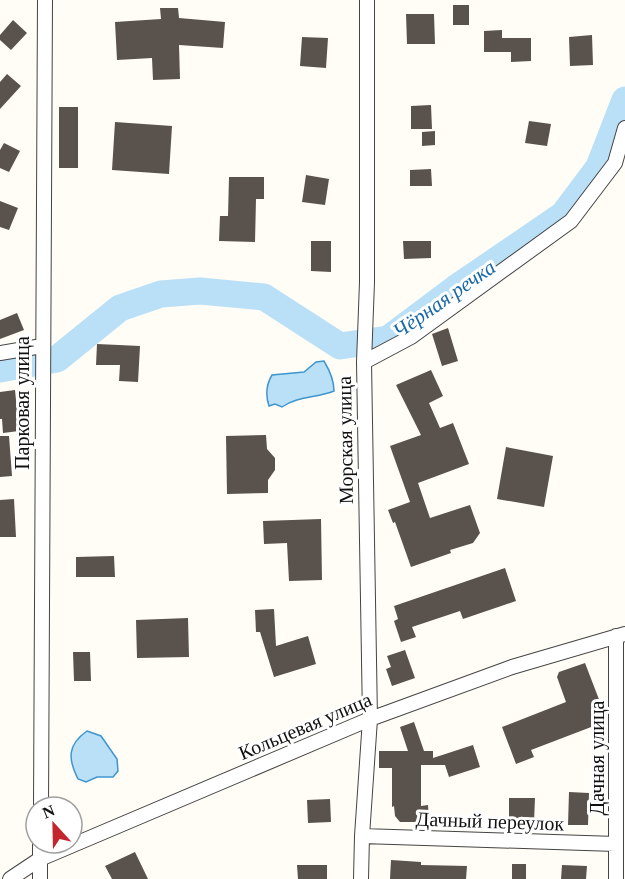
<svg xmlns="http://www.w3.org/2000/svg" width="625" height="879" font-family="'Times New Roman',serif">
  <style>
    .water { fill: #b9e0f7; stroke: #3f96cf; stroke-width: 1.5 }
    .lines { fill: none; stroke-linecap: round; stroke-linejoin: round }
    .river { stroke: #b9e0f7; stroke-width: 27 }
    .building { fill: #5a524d }
    .minor-casing { stroke: #444; stroke-width: 16 }
    .minor { stroke: #fff; stroke-width: 14 }
    .labels { text-anchor: middle; dominant-baseline: central; stroke-width: 6; stroke-linejoin: round; paint-order: stroke }
    .street-label { font-size: 20px; fill: #111; stroke: #fff }
    .water-label { font-size: 21px; font-style: italic; fill: #1768a6; stroke: #fff }
  </style>
  <rect width="100%" height="100%" fill="#fffdf5"/>
  <!-- water -->
  <path class="water" d="M324,361C330,371 334,380 334,391C317,398 298,396 282,407L275,404L269,406C265,394 266,385 272,375L304,372L316,362Z
    M87,731L101,736L117,759L118,771L113,777H97L86,782L78,779C68,759 67,745 87,731Z"/>
  <g class="lines">
    <!-- river -->
    <path class="river" d="M0,369L57,359L120,308L161,294L200,291L264,297L340,346L388,339L456,288L563,215L599,167L625,100"/>
  </g>
  <!-- building -->
  <path class="building" d="M453,5H469V25H453Z
    M160,8H178L179,18L225,22L223,48L179,45L180,79L153,80L152,58L117,60L115,22L161,19Z
    M406,14H434L435,44H407Z
    M13,20L27,33L11,50L0,40V35Z
    M502,30V38H531V61L511,62V52H484V31Z
    M592,35L593,65L570,66L569,37Z
    M302,37L328,38L326,68L300,66Z
    M7,74L21,86L0,109V82Z
    M431,105L432,129H411V106Z
    M59,107H78V168H59Z
    M529,121L551,124L547,146L525,143Z
    M115,122L172,126L169,174L112,170Z
    M435,131V145L422,146V132Z
    M4,143L20,151L9,172L0,168V150Z
    M431,169L432,186H410V170Z
    M306,175L329,179L325,205L302,202Z
    M229,177H264V199H256L255,242L219,241L220,216H228Z
    M0,201L18,208L9,230L0,227Z
    M311,241H331V272L311,271Z
    M403,241H431V258L404,259Z
    M17,313L24,330L0,339V320Z
    M448,328L458,361L442,366L432,334Z
    M97,344L140,346L138,382L119,381L120,365H96Z
    M431,370L443,396L429,403L440,428L453,423L469,464L418,483L430,518L470,505L480,533L473,543L450,550L451,553L411,567L395,522L393,523L388,510L410,502L390,446L421,435L396,385Z
    M15,390L19,431L3,433L2,419H0V392Z
    M266,435L267,449L275,458V470L268,480V493L227,494L226,436Z
    M0,436H9L12,476L0,477Z
    M506,447L553,456L544,507L497,499Z
    M14,499L16,537H0V500Z
    M321,519L322,580L289,581L287,543L264,544L263,521Z
    M114,556L115,577H76V557Z
    M505,568L516,601L463,619L460,611L412,627L416,637L401,642L394,621L398,619L394,606Z
    M274,609L276,646L308,636L316,664L274,677L260,632H256L255,610Z
    M188,618L189,657L137,658L136,620Z
    M405,650L415,678L392,686L386,669L391,667L387,656Z
    M73,652H90L91,681H74Z
    M585,663L600,702L595,705L599,724L531,750L534,757L516,764L502,727L566,702L557,677L559,672Z
    M414,722L424,751H433V758L473,745L480,767L449,777L445,765H421V806L428,805L429,822H400L395,816L394,806L392,807V768H379V751H408L400,727Z
    M569,792L589,793L588,825H568Z
    M509,798H535L534,822L509,821Z
    M330,799L331,822L308,823L307,800Z
    M135,852L148,879H112L105,866Z
    M391,860L421,862V865L467,866L466,879H390Z
    M512,864H526V879H512Z
    M297,865H327V879H298Z
    M562,865L587,866L586,879H561Z"/>
  <g class="lines">
    <defs>
      <path id="minor" d="M0,353L42,346
        M364,362L411,337L571,221L615,163L625,128
        M616,636V879
        M41,807L45,0
        M362,836L616,844
        M10,879L40,859L370,719L512,667L625,634
        M40,879V843
        M361,879L362,836L370,719L364,362L367,282V0"/>
    </defs>
    <!-- minor casing -->
    <use href="#minor" class="minor-casing"/>
    <!-- minor -->
    <use href="#minor" class="minor"/>
  </g>
  <g class="labels">
    <!-- street labels -->
    <g class="street-label">
      <text transform="translate(22 403) rotate(-90)">Парковая улица</text>
      <text transform="translate(345 440) rotate(-91)">Морская улица</text>
      <text transform="translate(305 726) rotate(-23)">Кольцевая улица</text>
      <text transform="translate(597 758) rotate(-90)">Дачная улица</text>
      <text transform="translate(490 821) rotate(2)">Дачный переулок</text>
    </g>
    <!-- water labels -->
    <g class="water-label">
      <text transform="translate(444 299) rotate(-35)">Чёрная речка</text>
    </g>
  </g>
  <!-- north arrow -->
  <g transform="translate(54 825) rotate(338)"><circle r="28" fill="#ffffff" stroke="#a0a0a0" stroke-width="1.5"/>
  <path d="M0-4.5L10 22L0 15L-10 22Z" fill="#c4262e"/>
  <text y="-9" font-size="16" font-weight="bold" text-anchor="middle" fill="#111111">N</text>
  </g>
</svg>
